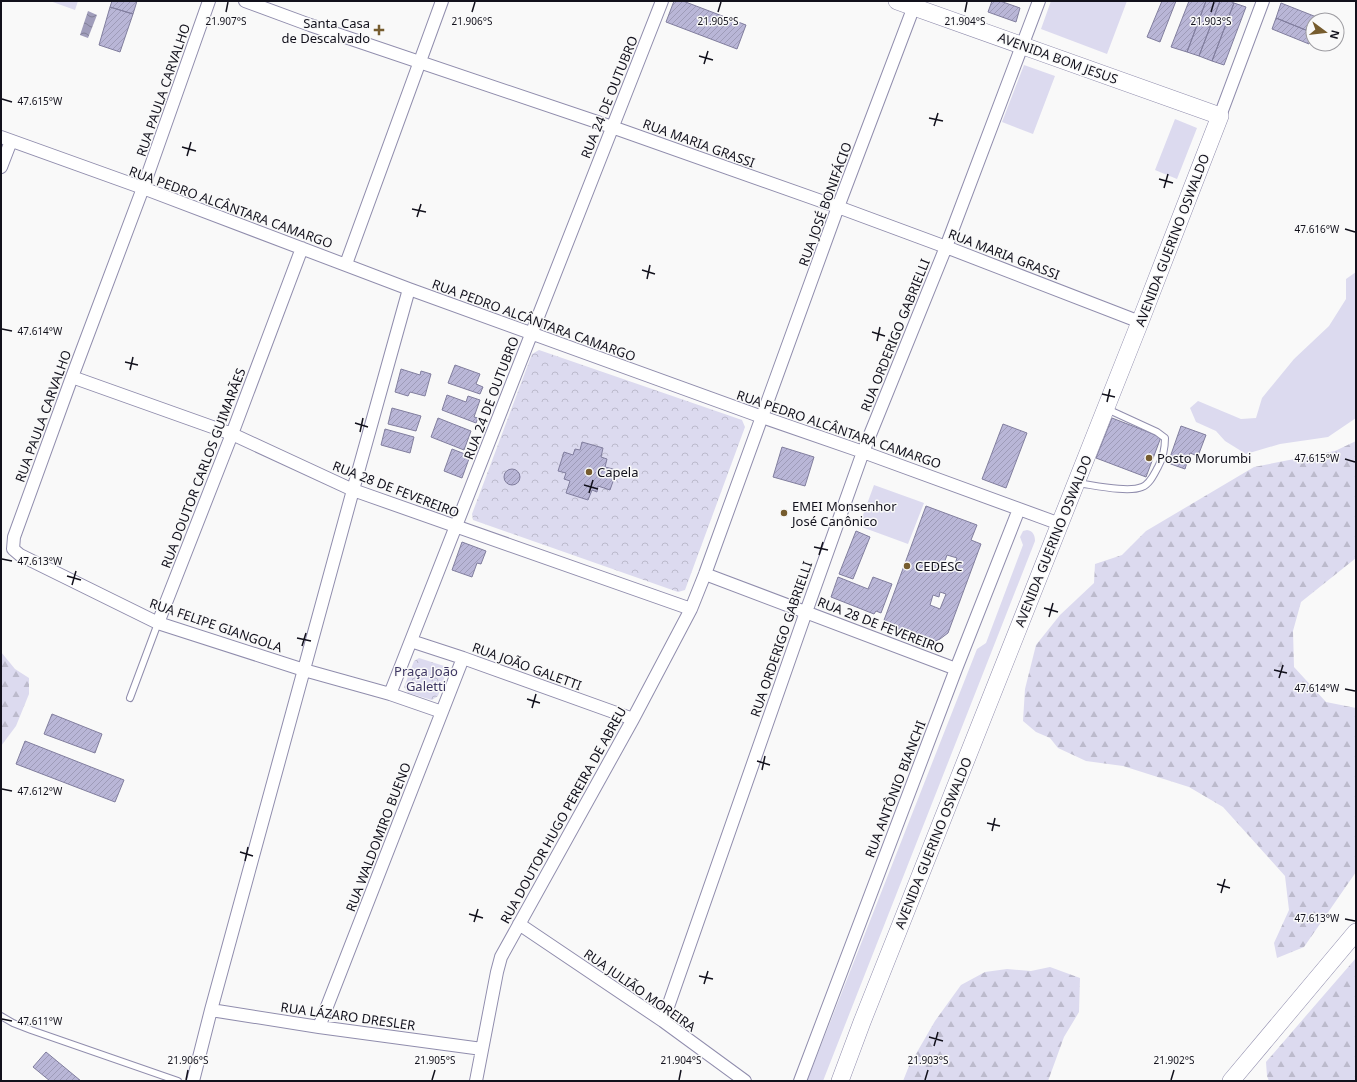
<svg xmlns="http://www.w3.org/2000/svg" width="1357" height="1082" font-family="'Noto Sans',sans-serif">
  <style>
    .green { fill: #dcdaef }
    .forest { fill: url(#forest-firs) }
    .park { fill: url(#park-crowns) }
    .water { fill: url(#water-waves) }
    .building { fill: url(#building-hatch); stroke: #817e9e; fill-rule: evenodd }
    .lines { fill: none; stroke-linecap: round; stroke-linejoin: round }
    .lane-casing { stroke: #908dad; stroke-width: 8 }
    .street-casing { stroke: #908dad; stroke-width: 14 }
    .secondary-casing { stroke: #908dad; stroke-width: 18 }
    .lane { stroke: #fff; stroke-width: 6 }
    .street { stroke: #fff; stroke-width: 12 }
    .secondary { stroke: #fff; stroke-width: 17 }
    .ticks { fill: none; stroke: #12111c; stroke-width: 1.5 }
    .poi-dot { fill: #765c2e; stroke: #f9f9f9; stroke-width: 1.5 }
    .labels { text-anchor: middle; dominant-baseline: central; stroke-width: 3; stroke-linejoin: round; paint-order: stroke }
    .poi-label { font-size: 13px; fill: #12111c; stroke: #f9f9f9; text-anchor: start }
    .street-label { font-size: 13px; fill: #12111c; stroke: #f9f9f9 }
    .park-label { font-size: 13px; fill: #3d3662; stroke: #f9f9f9 }
    .ticks-label { font-size: 10px; text-anchor: middle; fill: #12111c; stroke: #f9f9f9; stroke-width: 3; stroke-linejoin: round; paint-order: stroke }
  </style>
  <defs>
    <pattern id="forest-firs" width="22" height="20" patternUnits="userSpaceOnUse"><rect width="22" height="20" fill="#dcdaef"/><path d="M5 1l3.5 6h-7zM16 11l3.5 6h-7z" fill="#bcbacc"/></pattern>
    <pattern id="park-crowns" width="20" height="18" patternUnits="userSpaceOnUse"><rect width="20" height="18" fill="#dcdaef"/><path d="M2 6a3 3 0 1 1 6 0M12 15a3 3 0 1 1 6 0" fill="none" stroke="#bcbacc"/></pattern>
    <pattern id="water-waves" width="16" height="10" patternUnits="userSpaceOnUse"><rect width="16" height="10" fill="#a09dbb"/><path d="M0 5q4-4 8 0t8 0" fill="none" stroke="#817f97"/></pattern>
    <pattern id="building-hatch" width="6" height="6" patternUnits="userSpaceOnUse"><rect width="6" height="6" fill="#b9b6d7"/><path d="M-1 1l2-2M0 6l6-6M5 7l2-2" fill="none" stroke="#9e9bb8"/></pattern>
  </defs>
  <rect width="100%" height="100%" fill="#f9f9f9"/>
  <!-- green -->
  <path class="green" d="M50,1H78L75,10Z
    M1051,1H1127L1107,54L1041,29Z
    M1024,65L1055,76L1033,134L1002,122Z
    M1175,119L1197,128L1177,179L1155,170Z
    M1356,272V418L1328,437L1280,444L1246,454L1225,441L1216,431L1196,422L1190,408L1198,401L1241,419L1256,418L1262,398L1294,359L1329,326L1346,299V279Z
    M874,485L924,503L908,544L859,526Z
    M1027,530C1033,531 1035,535 1035,541L823,1081H807L977,649L986,643L1023,545L1020,537L1023,531Z"/>
  <!-- forest -->
  <path class="forest" d="M1356,441V558L1301,602L1293,631L1294,667L1326,702L1356,708V872L1304,947L1277,958L1274,943L1289,910L1285,876L1223,807L1189,787L1123,766L1086,761L1058,748L1050,738L1036,732L1023,721L1025,689L1036,645L1060,615L1094,583L1095,564L1122,555L1146,531L1254,467L1335,451Z
    M1,652L15,669L29,678V694L16,726L1,746Z
    M1356,958V1081H1269L1267,1076L1266,1062Z
    M1050,967L1080,978L1079,1012L1064,1037L1048,1081H903L909,1066L935,1021L961,985L985,972L1007,969L1031,971Z"/>
  <!-- park -->
  <path class="park" d="M539,350L742,420L745,427L685,590L678,592L473,520L472,514L532,354Z
    M419,658L444,666L446,673L438,696L432,700L408,693L404,687L414,661Z"/>
  <!-- water -->
  <path class="water" d="M88,11L97,15L88,38L80,35Z"/>
  <!-- building -->
  <path class="building" d="M112,1H137L133,14L110,7Z
    M674,1H683L746,25L737,49L666,22Z
    M992,1H1000L1020,8L1016,22L988,12Z
    M1162,1H1176L1160,42L1147,37Z
    M1189,1H1206L1187,52L1171,47Z
    M1206,1H1220L1199,56L1187,52Z
    M1220,1H1230L1234,3L1212,61L1199,56Z
    M1234,3L1246,7L1224,65L1212,61Z
    M1281,3L1319,18L1318,20H1313V33L1276,18Z
    M110,7L133,14L120,52L99,45Z
    M1276,18L1313,33L1309,44L1272,29Z
    M455,365L480,374L476,384L483,387L480,394L448,383Z
    M401,369L420,375L421,371L431,374L425,396L410,392L408,396L395,392Z
    M447,395L466,402L468,396L480,400L474,417L478,418L476,423L442,410Z
    M392,408L421,416L416,431L388,424Z
    M438,418L471,431L464,450L431,437Z
    M1112,418L1161,437L1146,477L1096,458Z
    M1003,424L1027,433L1006,488L982,479Z
    M1181,426L1206,435L1198,456L1190,453L1185,469L1168,463Z
    M385,429L414,437L410,453L381,445Z
    M582,442L603,448L601,457L607,459L605,467L617,470L610,490L598,486L597,492L592,490L588,500L566,493L570,481L564,479L566,473L558,471L564,452L573,455L575,449L580,450Z
    M782,447L814,457L805,486L773,477Z
    M452,449L470,456L462,478L444,471Z
    M504 477a8 8 0 1 1 16 0a8 8 0 1 1-16 0Z
    M926,506L977,525L971,540L981,544L948,633L940,639L933,642L883,623ZM947,555L957,558L952,573L947,572L948,567L943,566ZM940,592L946,594L940,609L930,605L933,595L939,597Z
    M856,531L870,537L853,579L839,574Z
    M462,542L486,551L481,564L477,563L472,577L452,570Z
    M838,577L868,589L873,577L892,584L881,613L876,611L874,614L831,597Z
    M52,714L102,734L95,753L44,734Z
    M25,741L124,780L115,802L16,764Z
    M46,1052L81,1081H50L33,1067Z"/>
  <g class="lines">
    <defs>
      <path id="lane" d="M1077,483C1093,485 1128,493 1142,487C1150,484 1154,474 1158,467C1163,458 1165,449 1165,438L1157,432L1107,409
        M130,698L158,623
        M1,1016L13,1023L31,1030L178,1081"/>
      <path id="street" d="M209,1L143,188L72,377L14,537L13,549L20,555L158,623L304,670L390,694L442,712
        M245,1L310,25L612,127L838,207L946,247L1140,322
        M1220,116L1263,1
        M1,137L143,188L409,289L762,417L863,452L1060,524
        M1,167L11,141
        M346,264L442,1
        M72,377L232,434L353,490L691,609
        M705,574L956,669
        M158,623L232,434L302,248
        M411,641L463,658L633,719
        M390,694L662,1
        M519,924L663,1021L745,1081
        M211,1010L319,1027L482,1049
        M663,1021L806,612L863,452L946,247L1039,1
        M319,1027L463,658
        M193,1081L211,1010L353,490L409,289
        M476,1081L497,972L501,957L633,719L691,609L705,574L838,207L916,1
        M800,1081L956,669L1019,509"/>
      <path id="secondary" d="M840,1081L862,1022L1140,322L1220,116L897,1
        M1231,1081L1356,932"/>
    </defs>
    <!-- lane casing -->
    <use href="#lane" class="lane-casing"/>
    <!-- street casing -->
    <use href="#street" class="street-casing"/>
    <!-- secondary casing -->
    <use href="#secondary" class="secondary-casing"/>
    <!-- lane -->
    <use href="#lane" class="lane"/>
    <!-- street -->
    <use href="#street" class="street"/>
    <!-- secondary -->
    <use href="#secondary" class="secondary"/>
  </g>
  <!-- ticks -->
  <path class="ticks" d="M226,12L228,2M472,12L475,2M718,12L721,2M965,12L967,2M1211,12L1214,2M699,56L713,60M704,64L708,51M2,99L12,102M929,118L943,121M934,126L938,113M182,147L196,151M187,156L191,142M1159,179L1173,183M1164,188L1168,174M412,209L426,212M417,217L421,204M1345,229L1355,232M642,270L655,274M647,279L650,265M2,329L12,331M872,332L885,336M877,341L880,327M125,362L138,365M130,370L133,357M1102,394L1115,397M1107,402L1110,389M355,423L368,427M360,432L363,418M1345,459L1355,462M584,485L598,489M589,493L593,480M814,547L828,550M819,555L823,542M2,559L12,561M67,576L81,580M72,585L76,571M1044,608L1058,612M1049,617L1053,603M297,638L311,641M302,646L306,633M1274,670L1287,673M1279,678L1283,665M1345,689L1355,691M527,699L540,703M532,708L536,694M757,761L770,765M762,770L765,756M2,789L12,791M987,823L1000,826M992,831L995,818M240,852L253,856M245,861L248,847M1217,884L1230,888M1221,893L1225,879M469,914L483,918M1345,919L1355,921M474,922L478,909M699,976L713,979M704,984L708,971M2,1019L12,1021M929,1037L943,1041M934,1046L938,1032M186,1080L188,1070M432,1080L435,1070M679,1080L681,1070M925,1080L928,1070M1171,1080L1174,1070"/>
  <!-- markers -->
  <g class="poi-dot">
    <path d="M377 24h4v4h4v4h-4v4h-4v-4h-4v-4h4z"/>
    <circle cx="1149" cy="458" r="4"/>
    <circle cx="589" cy="472" r="4"/>
    <circle cx="784" cy="513" r="4"/>
    <circle cx="907" cy="566" r="4"/>
  </g>
  <g class="labels">
    <!-- poi labels -->
    <g class="poi-label">
      <text x="370" y="23" text-anchor="end">Santa Casa<tspan x="370" dy="15">de Descalvado</tspan></text>
      <text x="1157" y="458">Posto Morumbi</text>
      <text x="597" y="472">Capela</text>
      <text x="792" y="506">EMEI Monsenhor<tspan x="792" dy="15">José Canônico</tspan></text>
      <text x="915" y="566">CEDESC</text>
    </g>
    <!-- street labels -->
    <g class="street-label">
      <text transform="translate(1058 58) rotate(20)">AVENIDA BOM JESUS</text>
      <text transform="translate(163 90) rotate(-71)">RUA PAULA CARVALHO</text>
      <text transform="translate(609 97) rotate(-68)">RUA 24 DE OUTUBRO</text>
      <text transform="translate(699 143) rotate(20)">RUA MARIA GRASSI</text>
      <text transform="translate(825 204) rotate(-70)">RUA JOSÉ BONIFÁCIO</text>
      <text transform="translate(231 207) rotate(20)">RUA PEDRO ALCÂNTARA CAMARGO</text>
      <text transform="translate(1172 240) rotate(-69)">AVENIDA GUERINO OSWALDO</text>
      <text transform="translate(1004 254) rotate(21)">RUA MARIA GRASSI</text>
      <text transform="translate(534 320) rotate(20)">RUA PEDRO ALCÂNTARA CAMARGO</text>
      <text transform="translate(895 335) rotate(-68)">RUA ORDERIGO GABRIELLI</text>
      <text transform="translate(491 398) rotate(-69)">RUA 24 DE OUTUBRO</text>
      <text transform="translate(43 416) rotate(-70)">RUA PAULA CARVALHO</text>
      <text transform="translate(839 429) rotate(19)">RUA PEDRO ALCÂNTARA CAMARGO</text>
      <text transform="translate(203 468) rotate(-69)">RUA DOUTOR CARLOS GUIMARÃES</text>
      <text transform="translate(396 489) rotate(21)">RUA 28 DE FEVEREIRO</text>
      <text transform="translate(1053 541) rotate(-68)">AVENIDA GUERINO OSWALDO</text>
      <text transform="translate(216 625) rotate(19)">RUA FELIPE GIANGOLA</text>
      <text transform="translate(881 625) rotate(21)">RUA 28 DE FEVEREIRO</text>
      <text transform="translate(781 639) rotate(-71)">RUA ORDERIGO GABRIELLI</text>
      <text transform="translate(527 666) rotate(20)">RUA JOÃO GALETTI</text>
      <text transform="translate(895 789) rotate(-69)">RUA ANTÔNIO BIANCHI</text>
      <text transform="translate(563 815) rotate(-61)">RUA DOUTOR HUGO PEREIRA DE ABREU</text>
      <text transform="translate(378 837) rotate(-69)">RUA WALDOMIRO BUENO</text>
      <text transform="translate(933 843) rotate(-68)">AVENIDA GUERINO OSWALDO</text>
      <text transform="translate(640 990) rotate(35)">RUA JULIÃO MOREIRA</text>
      <text transform="translate(348 1016) rotate(8)">RUA LÁZARO DRESLER</text>
    </g>
    <!-- park labels -->
    <g class="park-label">
      <text x="426" y="671">Praça João<tspan x="426" dy="15">Galetti</tspan></text>
    </g>
  </g>
  <g class="ticks-label">
    <text x="226" y="25">21.907°S</text>
    <text x="472" y="25">21.906°S</text>
    <text x="718" y="25">21.905°S</text>
    <text x="965" y="25">21.904°S</text>
    <text x="1211" y="25">21.903°S</text>
    <text x="40" y="105">47.615°W</text>
    <text x="1317" y="233">47.616°W</text>
    <text x="40" y="335">47.614°W</text>
    <text x="1317" y="462">47.615°W</text>
    <text x="40" y="565">47.613°W</text>
    <text x="1317" y="692">47.614°W</text>
    <text x="40" y="795">47.612°W</text>
    <text x="1317" y="922">47.613°W</text>
    <text x="40" y="1025">47.611°W</text>
    <text x="188" y="1064">21.906°S</text>
    <text x="435" y="1064">21.905°S</text>
    <text x="681" y="1064">21.904°S</text>
    <text x="928" y="1064">21.903°S</text>
    <text x="1174" y="1064">21.902°S</text>
  </g>
  <!-- border -->
  <rect width="1357" height="1082" fill="none" stroke="#12111c" stroke-width="4"/>
  <!-- north arrow -->
  <g transform="translate(1325 32) rotate(105)"><circle r="19" fill="#f9f9f9" stroke="#9d9ca1"/>
  <path d="M0-3L7 15L0 10L-7 15Z" fill="#765c2e"/>
  <text y="-6" font-size="11" font-weight="bold" text-anchor="middle" fill="#12111c">N</text>
  </g>
</svg>
